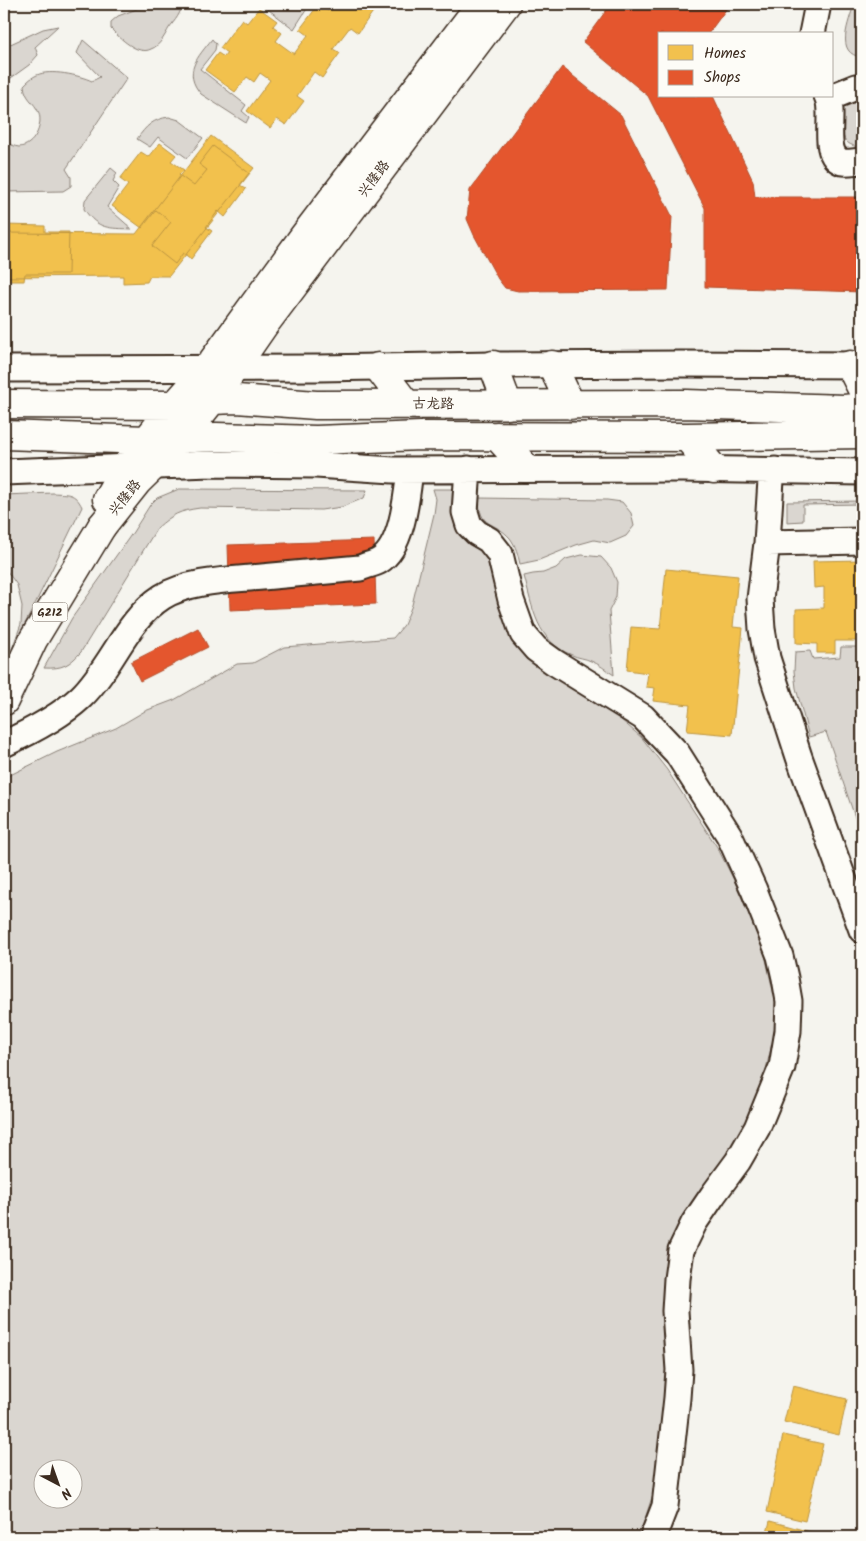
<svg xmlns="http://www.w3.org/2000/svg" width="866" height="1541" font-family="Kalam,'LXGW WenKai TC',sans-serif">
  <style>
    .green { fill: #dad6d0; stroke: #8a8077; fill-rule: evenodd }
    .homes { fill: #f2c14e; stroke: #bb9440 }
    .shops { fill: #e4572e; stroke: #b14a29 }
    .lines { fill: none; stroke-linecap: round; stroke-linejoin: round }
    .minor-casing { stroke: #3b2a1e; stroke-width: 29 }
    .major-casing { stroke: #3b2a1e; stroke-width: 31 }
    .highway-casing { stroke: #3b2a1e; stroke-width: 31 }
    .minor { stroke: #fdfcf7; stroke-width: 25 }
    .major { stroke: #fdfcf7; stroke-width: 28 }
    .highway { stroke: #fdfcf7; stroke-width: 28 }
    .labels { text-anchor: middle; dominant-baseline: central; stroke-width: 5; stroke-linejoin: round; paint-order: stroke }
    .shield { fill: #fdfcf7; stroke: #75695f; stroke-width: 1 }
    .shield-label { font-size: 12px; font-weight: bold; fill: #3b2a1e }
    .street-label { font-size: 14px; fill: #3b2a1e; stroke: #fdfcf7 }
  </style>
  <rect width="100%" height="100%" fill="#f5f4ee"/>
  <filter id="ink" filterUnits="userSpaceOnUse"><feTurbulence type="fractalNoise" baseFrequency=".02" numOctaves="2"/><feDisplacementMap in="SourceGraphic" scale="10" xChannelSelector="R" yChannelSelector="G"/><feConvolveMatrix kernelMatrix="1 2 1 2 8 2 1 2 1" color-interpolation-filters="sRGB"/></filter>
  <g filter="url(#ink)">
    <!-- green -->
    <path class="green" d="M150,4H182C181,14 175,20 169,28C165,35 160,46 151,49C138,56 120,38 111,29V22L118,16Z
      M261,4H310L294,29Z
      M854,4H862V57C834,54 849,22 854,4Z
      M58,26L35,47L38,55L29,65L4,83V47L43,29Z
      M212,39L216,44L215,50L200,69L246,105L242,111L249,117L246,123L201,94C182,72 198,57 212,39Z
      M83,40L127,78L66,169L71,177V186L63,191L4,192V142C8,143 15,147 19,147C34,146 43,126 39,113C34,101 25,99 24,85C28,81 32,77 37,75C50,69 79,75 92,81L100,77L77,53Z
      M862,96V147C835,146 843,124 844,104Z
      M169,117L179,120L203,138L187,158L158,137L150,147L137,139C146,126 153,119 169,117Z
      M111,168L117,173L113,181L119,187L107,207L132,229C109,228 98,230 84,209L85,200Z
      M179,489L367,490L364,498L342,507L321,510L200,508C179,511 173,514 157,528L81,652C69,665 63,669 44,668L72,618L133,532L150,505L157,498Z
      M433,489H458L474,540L490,561L493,583L509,632L522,654L540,663L578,691L612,712L642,738L667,770L717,847L733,878L763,946L775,1000L776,1027L762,1086L744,1130L673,1240L666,1264L664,1323L667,1379L655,1488L639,1537H4V778L57,752L116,728L145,711L174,700L237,664L253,663L284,647L393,638L404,625L412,605L434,514L436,499ZM42,1468H72V1498H42Z
      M53,493C67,494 75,492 82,507C59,554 37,602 12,649L21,624L22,606L17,585L4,567V495Z
      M479,498L607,500L622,502L631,513L634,526L626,536L610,543L594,540L576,545L539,560L520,564C518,555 516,546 510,538C494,520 479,529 479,498Z
      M862,501V512V504L803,505V521L787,522V502Z
      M582,555L601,557L611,568L617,582L616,597L609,611L614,675C606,670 599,664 591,661C585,658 578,658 572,655C536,641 533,608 524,576L533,574L543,573L556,568L566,559Z
      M841,647H858L860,657L862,658V838L826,732L809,737L796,688L794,671L795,652L810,651L813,659L840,657Z"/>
    <!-- homes -->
    <path class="homes" d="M319,4L328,11L333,4H374L377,6L358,33L350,27L333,49L340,53L322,78L314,72L297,96L304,101L286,125L277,119L270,128L247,111L270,80L260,73L254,82L247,77L235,92L205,70L218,53L224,57L227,53L220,48L242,19L247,23L259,8L277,21L273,26L282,33L276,41L294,54L308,35L300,29Z
      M211,136L254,168L169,276H150L147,282L123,283V276L4,277V233L136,234Z
      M160,143L176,155L171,161L184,170L179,175L194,186L207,170L199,164L213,146L249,173L240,185L246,189L225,217L218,211L206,227L212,231L191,259L183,253L175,264L152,246L171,222L156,210L142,228L112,206L128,185L120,179L141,152L149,157Z
      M4,225L45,226V232H69L68,274H25L24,281H4Z
      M862,560V641H835V653H817V644L796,643V609L824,608V587L814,588L813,561Z
      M666,569L738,576L733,627L743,628L732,735L687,731L690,705L653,701L655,688L646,687L648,673L627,670L631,627L660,629Z
      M793,1386L847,1399L839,1435L784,1422Z
      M783,1435L823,1444L805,1521L767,1512Z
      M770,1521L818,1534V1537H766Z"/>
    <!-- shops -->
    <path class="shops" d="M611,4H730L708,34H660V96H713L753,181L755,197H862V292L705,287V208L648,96L583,42Z
      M562,67L621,115L672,216L668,290L518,291L505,288L498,279L474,235L467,219L470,190Z
      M374,540L376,604L230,610L228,545Z
      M198,628L208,647L140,681L131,662Z"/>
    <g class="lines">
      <defs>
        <path id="minor" d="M812,34L818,4
          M827,96C836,113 820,154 842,162C848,163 857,161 862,161
          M829,98L856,87H862
          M4,369L319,368L493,365L681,364L862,365
          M468,469L465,512L469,525L477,533L489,540L500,554L511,600L523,634L536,649L554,662L643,717L677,753L729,835L754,890L780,956L785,978L789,1001L788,1031L782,1067L757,1128L738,1161L713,1195L694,1223L681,1250L677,1279L675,1311L679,1370L677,1398L665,1506L653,1537
          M775,470L771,480L767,543L760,599L762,629L767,658L799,757L862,930
          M4,472L210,464L316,465L393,470L683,469L862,472
          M767,543L862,541
          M4,744C28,733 62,715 81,697C112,667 126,620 162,597C189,580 231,580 262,577C295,574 327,571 360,568C366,565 374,564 379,561C403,547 407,494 410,470"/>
        <path id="major" d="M493,365L508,405
          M552,365L571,405
          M850,365L862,389
          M378,367L406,404
          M4,404L175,405L212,400L237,399L316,405L686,404L845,409L862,407
          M4,435L147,440L216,437L316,440L421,436L687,437L862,434
          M497,436L526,468
          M687,437L714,469
          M107,499L125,467L175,405L207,369L304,236L481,4
          M102,526L137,482L180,440L212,400L264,325L506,4"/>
        <path id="highway" d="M4,701L33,640L102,526"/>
      </defs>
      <!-- minor casing -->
      <use href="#minor" class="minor-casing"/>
      <!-- major casing -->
      <use href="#major" class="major-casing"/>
      <!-- highway casing -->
      <use href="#highway" class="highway-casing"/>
      <!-- minor -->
      <use href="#minor" class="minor"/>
      <!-- major -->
      <use href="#major" class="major"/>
      <!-- highway -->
      <use href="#highway" class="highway"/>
    </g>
  </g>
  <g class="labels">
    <!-- shield labels -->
    <rect class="shield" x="32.5" y="602.5" width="35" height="19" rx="4"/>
    <g class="shield-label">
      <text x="50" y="612">G212</text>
    </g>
    <!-- street labels -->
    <g class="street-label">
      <text transform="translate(374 179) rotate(-53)">兴隆路</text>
      <text transform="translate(433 404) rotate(1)">古龙路</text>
      <text transform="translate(125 498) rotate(-51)">兴隆路</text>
    </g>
  </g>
  <!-- margin -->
  <rect width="866" height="1541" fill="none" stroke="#fdfcf7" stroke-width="20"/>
  <rect x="10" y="10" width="846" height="1521" fill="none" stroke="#3b2a1e" stroke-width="2" filter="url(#ink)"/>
  <!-- legend -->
  <rect x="658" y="32" width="175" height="65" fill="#fdfcf7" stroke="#afa8a0"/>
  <rect x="668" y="45" width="25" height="15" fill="#f2c14e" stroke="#afa8a0"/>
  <text x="704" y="58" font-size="15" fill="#3b2a1e">Homes</text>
  <rect x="668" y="70" width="25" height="15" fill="#e4572e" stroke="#afa8a0"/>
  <text x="704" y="82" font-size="15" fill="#3b2a1e">Shops</text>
  <!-- north arrow -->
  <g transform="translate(58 1484) rotate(139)"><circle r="24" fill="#fdfcf7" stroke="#afa8a0"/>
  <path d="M0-4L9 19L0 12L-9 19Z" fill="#3b2a1e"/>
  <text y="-8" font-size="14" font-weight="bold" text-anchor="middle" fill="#3b2a1e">N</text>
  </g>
</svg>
